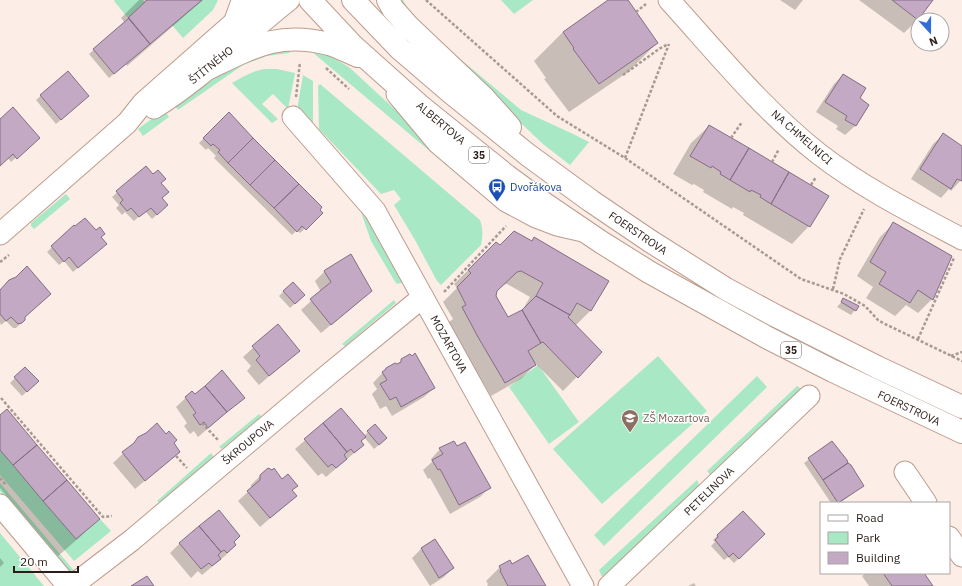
<svg xmlns="http://www.w3.org/2000/svg" width="962" height="586" font-family="'IBM Plex Sans',sans-serif">
  <style>
    .green { fill: #a9e8c4 }
    .shadow { fill: #0003; fill-rule: evenodd }
    .building { fill: #c3a9c3; stroke: #856d85 }
    .lines { fill: none; stroke-linecap: round; stroke-linejoin: round }
    .minor-casing { stroke: #bd9c8c; stroke-width: 23 }
    .major-casing { stroke: #bd9c8c; stroke-width: 24 }
    .path { stroke: #a89993; stroke-width: 2.5; stroke-dasharray: 3 2; stroke-linecap: butt }
    .minor { stroke: #fff; stroke-width: 21 }
    .major { stroke: #fff; stroke-width: 22 }
    .labels { text-anchor: middle; dominant-baseline: central; stroke-width: 3; stroke-linejoin: round; paint-order: stroke }
    .shield { fill: #fff; stroke: #6b625d; stroke-width: 1 }
    .shield-label { font-size: 10px; font-weight: bold; fill: #2b1e18 }
    .street-label { font-size: 11px; fill: #2b1e18; stroke: #fff }
    .transit-label { font-size: 11px; fill: #164399; stroke: #fff; text-anchor: start }
    .education-label { font-size: 11px; fill: #785e54; stroke: #fff; text-anchor: start }
  </style>
  <rect width="100%" height="100%" fill="#fcede6"/>
  <!-- green -->
  <path class="green" d="M115,0H143L145,3L128,18L114,1Z
    M202,0H218L213,10L183,38L172,25Z
    M397,0H403L409,11L420,25L521,110L571,133L589,142L570,165L543,144L411,20L402,8Z
    M501,0H533L514,14Z
    M292,49L289,53L267,56L243,65L178,110L174,104L241,62L254,56Z
    M311,51C326,53 338,60 350,68L467,176L464,180Z
    M264,69H277L295,73L288,109L273,94L262,104L278,119L272,123L232,83C243,77 252,71 264,69Z
    M303,75L313,81V133L296,116Z
    M320,84L480,220C483,228 483,236 481,245L441,285L437,281L415,240L394,205L401,199L394,190L381,194L319,129L318,86Z
    M164,110L169,117L143,136L138,129Z
    M66,194L70,199L34,229L31,226V223Z
    M354,198L367,212L405,282L397,284L394,280L371,241L361,212L351,200Z
    M394,300L396,303L345,346L342,344Z
    M658,356L707,411L602,504L553,449Z
    M538,365L579,422L549,444L509,387Z
    M757,376L767,387L604,546L594,535Z
    M797,386L803,390L712,477L707,471Z
    M259,414L262,417L222,449L219,447Z
    M0,450L76,539L100,519L111,531L74,561L0,475Z
    M211,453L214,457L160,503L157,501Z
    M697,480L700,487L602,577L599,570Z
    M0,483L76,573L69,571L67,569L2,494L0,491Z
    M0,533L44,586H0Z"/>
  <!-- shadow -->
  <path class="shadow" d="M139,0H203L127,66L126,64L109,78L89,54L125,23L121,18Z
    M610,0H627L657,43L628,72L569,112L544,79L546,78L534,61L563,32Z
    M780,0H803L795,10Z
    M859,0H931L918,19L904,33Z
    M68,72L83,101L56,124L36,100Z
    M843,75L858,99L868,105L855,126L845,135L836,129L838,126L816,112L834,84Z
    M229,113L322,213L300,233L297,230L292,235L214,158L216,156L208,148L206,150L199,143Z
    M0,120L34,142L11,162L8,158L0,165Z
    M709,126L809,226L792,244L743,215L744,213L733,207L732,209L703,192L704,190L694,184L692,185L673,174L691,143Z
    M943,135L962,147V179L951,191L949,189L941,198L911,179L933,144Z
    M146,167L160,183L162,210L152,219L145,211L134,221L125,212L122,215L116,208L119,205L112,197Z
    M894,223L932,299L918,313L906,305L895,316L866,298L873,287L857,276L880,237Z
    M74,226L95,232L100,238L101,248L73,272L64,261L59,265L47,252Z
    M534,238L607,281L590,311L575,326L601,352L563,391L533,361L535,365L521,379L491,396L464,351L449,322L453,319L443,302L457,288L454,284L496,243L500,246L531,242ZM507,284L530,297L522,311L508,319L495,296V292L502,285Z
    M325,271L361,300L321,333L301,310L321,292L315,281Z
    M0,291L24,317V320L16,328H13L6,321L1,325L0,323Z
    M284,291L299,300L290,308L279,296Z
    M844,299L855,310L851,315L837,307Z
    M277,326L298,351L259,385L247,371L251,366L243,357Z
    M402,360L434,388L424,397L392,416L386,406L380,409L372,394L377,389L373,383L386,369L397,365Z
    M25,368L38,381L22,396L10,383Z
    M192,392L195,396L243,398L198,437L194,431L190,434L184,426L187,423L176,407Z
    M341,409L364,436L368,432L381,443L374,449L364,437L360,441L363,444L353,454L326,477L322,473L318,476L295,449Z
    M0,416L99,519L81,536L58,556L0,488Z
    M166,436L179,452L135,489L113,463L139,438Z
    M832,442L846,460L845,462L863,486L840,503H831L804,463Z
    M440,449L490,487L480,497L450,514L430,478L428,479L423,470L432,462L431,459Z
    M272,471L296,496L260,527L238,501L251,489V485L261,475Z
    M717,536L759,539L734,563L728,557L724,560L711,546L715,542L713,540Z
    M233,542L235,545L226,555L202,575L198,571L191,578L170,553L180,543Z
    M421,549L453,568L444,577L430,586L412,558Z
    M0,558L4,563L0,567Z
    M512,565L545,586H487L488,584L486,581L500,567Z
    M866,573H923L932,586H869L862,576Z
    M694,583L696,586H688Z"/>
  <!-- building -->
  <path class="building" d="M147,0H202L150,44L128,18Z
    M608,0H628L658,43L599,84L573,49L574,48L563,32Z
    M892,0H933L918,20Z
    M129,18L150,44L114,74L93,49Z
    M68,71L89,96L61,120L40,95Z
    M843,74L866,88L860,98L869,105L856,126L845,120L847,116L825,102Z
    M13,107L40,138L17,159L13,154L0,166V119Z
    M229,112L253,138L228,163L218,152L220,150L213,144L211,146L203,138Z
    M709,125L749,148L730,180L720,174L721,172L712,166L711,168L690,156Z
    M943,133L962,146V181L957,179L951,189L920,169Z
    M253,138L275,160L250,185L228,163Z
    M749,148L789,172L771,204L760,197L761,195L751,190L750,192L730,180Z
    M275,160L299,184L274,208L250,185Z
    M146,166L153,174L158,170L166,179L161,183L169,192L162,198L168,205L157,215L151,208L139,217L131,208L127,211L120,203L123,200L116,191Z
    M789,172L829,196L810,227L771,204Z
    M299,184L322,207L320,210L323,213L306,230L302,226L297,232L274,208Z
    M85,218L96,230L100,227L105,234L101,237L107,244L78,268L69,257L64,262L51,246L74,225L75,226Z
    M893,222L952,256L933,300L918,290L910,303L879,284L886,272L870,262Z
    M514,231L532,241L534,237L609,281L591,311L577,303L570,315L536,296L543,283L521,271L517,272L497,291L496,296L508,317L522,310L541,343L528,351L536,365L505,383L478,337L462,307L466,305L457,287L471,273L468,270L496,242L500,245Z
    M351,254L372,291L331,325L310,299L331,282L324,271L325,270Z
    M27,266L51,294L25,317V320L22,323L18,324L11,317L6,321L0,314V290L9,280L16,277Z
    M293,282L305,295L295,304L283,291Z
    M536,296L570,315L568,317L602,352L578,378L543,342L541,343L522,310Z
    M843,298L859,306L856,311L841,302Z
    M278,324L300,351L269,376L256,360L260,356L252,346Z
    M415,353L435,388L401,407L396,397L390,400L380,384L387,380L382,372L385,370L386,368L395,363L397,364L401,362V359L410,354L412,356Z
    M25,367L39,381L27,392L14,377Z
    M222,370L245,398L227,412L205,386Z
    M205,386L227,412L208,428L204,422L200,425L193,415L196,413L185,397L192,391L195,394Z
    M341,408L366,437L361,441L364,445L354,453L351,449L347,452L323,423Z
    M7,409L37,445L13,465L0,450V415Z
    M157,423L166,434L169,431L177,440L174,443L180,452L145,481L122,452L134,443L138,437L146,433Z
    M323,423L347,452L344,455L347,459L336,468L332,464L328,467L304,439Z
    M375,424L387,438L379,445L367,431Z
    M454,441L457,446L465,442L491,488L459,505L440,469L438,470L432,460L443,454L439,448Z
    M832,441L847,460L848,463L823,480L808,458Z
    M37,445L67,480L43,501L13,465Z
    M848,463L851,465L864,486L838,503L823,480Z
    M268,468L272,470L274,468L282,479L288,474L298,486L292,490L297,496L270,518L247,491L260,480V475Z
    M67,480L100,519L76,539L43,501Z
    M219,510L240,536L234,542L236,545L227,553L224,550L221,552L199,526Z
    M743,511L765,534L739,559L733,553L729,557L715,540L718,537L717,535Z
    M199,526L221,552L218,555L221,559L212,566L209,563L201,569L179,543Z
    M435,539L454,568L439,578L421,548Z
    M528,555L546,586H508L500,571L501,570L499,566L510,560L512,564Z
    M883,573H924L933,586H892Z
    M147,576L154,586H131Z"/>
  <g class="lines">
    <defs>
      <path id="minor" d="M669,0C717,53 763,110 819,154C863,188 913,213 962,239
        M397,94L438,143L506,201L536,217L557,225L583,231
        M154,108C203,78 244,35 289,0
        M293,117L375,211L583,586
        M0,234L127,123L143,103L235,22L263,0
        M905,472L926,503
        M0,505L68,586
        M949,537L962,556
        M72,586L132,540L329,374L423,297
        M609,586L809,396"/>
      <path id="major" d="M310,0L353,46L419,105L507,176L545,204L601,242L649,272L768,338L833,371L962,432
        M353,0L400,49L449,91L528,155L591,201L650,241L726,289L776,316L877,367L962,407
        M388,0L393,9L408,26L484,98L510,127
        M235,22L243,0
        M209,68C253,47 279,31 329,44C339,47 348,52 358,56"/>
    </defs>
    <!-- minor casing -->
    <use href="#minor" class="minor-casing"/>
    <!-- major casing -->
    <use href="#major" class="major-casing"/>
    <!-- path -->
    <path class="path" d="M426,0L557,116L625,158L801,279L844,294L865,306L878,320L883,323L962,361
      M636,12L646,4
      M326,68L349,89
      M623,75L659,49L668,44
      M296,97L300,62
      M731,138L742,122
      M625,158L669,44
      M772,162L779,149
      M811,185L816,177
      M0,262L9,255
      M833,289L840,259L864,209
      M444,292L506,226
      M918,339L954,258
      M951,356L962,352
      M1,398L103,517L112,516
      M202,423L218,440
      M176,456L187,468
      M0,478L6,485"/>
    <!-- minor -->
    <use href="#minor" class="minor"/>
    <!-- major -->
    <use href="#major" class="major"/>
  </g>
  <!-- icons -->
  <defs>
    <symbol id="bus-pin" viewBox="-11 -11 22 30"><path d="M0 17L-7.5 6A9.5 9.5 0 1 1 7.5 6Z" fill="#1a4fb4" stroke="#fff"/><path d="M-5-6H5V4H4V6H2V4H-2V6H-4V4H-5ZM-3.5-4V0h7V-4ZM-3.5 1.2v1.5H-2V1.2ZM2 1.2v1.5H3.5V1.2Z" fill="#fff"/></symbol>
    <symbol id="school-pin" viewBox="-11 -11 22 30"><path d="M0 17L-7.5 6A9.5 9.5 0 1 1 7.5 6Z" fill="#8d6e63" stroke="#fff"/><path d="M0-5L7-2L0 1L-7-2ZM-4 1L0 2.5L4 1V4Q0 6-4 4Z" fill="#fff"/></symbol>
  </defs>
  <g fill-rule="evenodd">
    <use href="#bus-pin" x="487" y="177" width="20" height="27"/>
    <use href="#school-pin" x="620" y="408" width="20" height="27"/>
  </g>
  <g class="labels">
    <!-- shield labels -->
    <g class="shield">
      <rect x="469" y="147" width="20" height="16" rx="3"/>
      <rect x="781" y="342" width="20" height="16" rx="3"/>
    </g>
    <g class="shield-label">
      <text x="479" y="155">35</text>
      <text x="791" y="350">35</text>
    </g>
    <!-- street labels -->
    <g class="street-label">
      <text transform="translate(211 65) rotate(-39)">ŠTÍTNÉHO</text>
      <text transform="translate(441 123) rotate(40)">ALBERTOVA</text>
      <text transform="translate(802 137) rotate(41)">NA CHMELNICI</text>
      <text transform="translate(638 233) rotate(34)">FOERSTROVA</text>
      <text transform="translate(449 344) rotate(61)">MOZARTOVA</text>
      <text transform="translate(909 408) rotate(25)">FOERSTROVA</text>
      <text transform="translate(248 442) rotate(-40)">ŠKROUPOVA</text>
      <text transform="translate(709 491) rotate(-44)">PETELINOVA</text>
    </g>
    <!-- transit labels -->
    <g class="transit-label">
      <text x="510" y="187">Dvořákova</text>
    </g>
    <!-- education labels -->
    <g class="education-label">
      <text x="643" y="418">ZŠ Mozartova</text>
    </g>
  </g>
  <!-- legend -->
  <rect x="820" y="502" width="130" height="72" fill="#ffffff" stroke="#aaa5a3"/>
  <rect x="828" y="515" width="20" height="6" fill="#ffffff" stroke="#aaa5a3"/>
  <text x="856" y="522" font-size="12" fill="#2b1e18">Road</text>
  <rect x="828" y="532" width="20" height="12" fill="#a9e8c4" stroke="#aaa5a3"/>
  <text x="856" y="542" font-size="12" fill="#2b1e18">Park</text>
  <rect x="828" y="552" width="20" height="12" fill="#c3a9c3" stroke="#aaa5a3"/>
  <text x="856" y="562" font-size="12" fill="#2b1e18">Building</text>
  <!-- north arrow -->
  <g transform="translate(930 32) rotate(159)"><circle r="19" fill="#ffffff" stroke="#aaa5a3"/>
  <path d="M0-3L7 15L0 10L-7 15Z" fill="#336ddb"/>
  <text y="-6" font-size="11" font-weight="bold" text-anchor="middle" fill="#2b1e18">N</text>
  </g>
  <!-- scale -->
  <path d="M14 566v6h64v-6" fill="none" stroke="#2b1e18" stroke-width="2"/>
  <text x="20" y="566" font-size="12" fill="#2b1e18" stroke="#ffffff" stroke-width="3" paint-order="stroke">20 m</text>
</svg>
